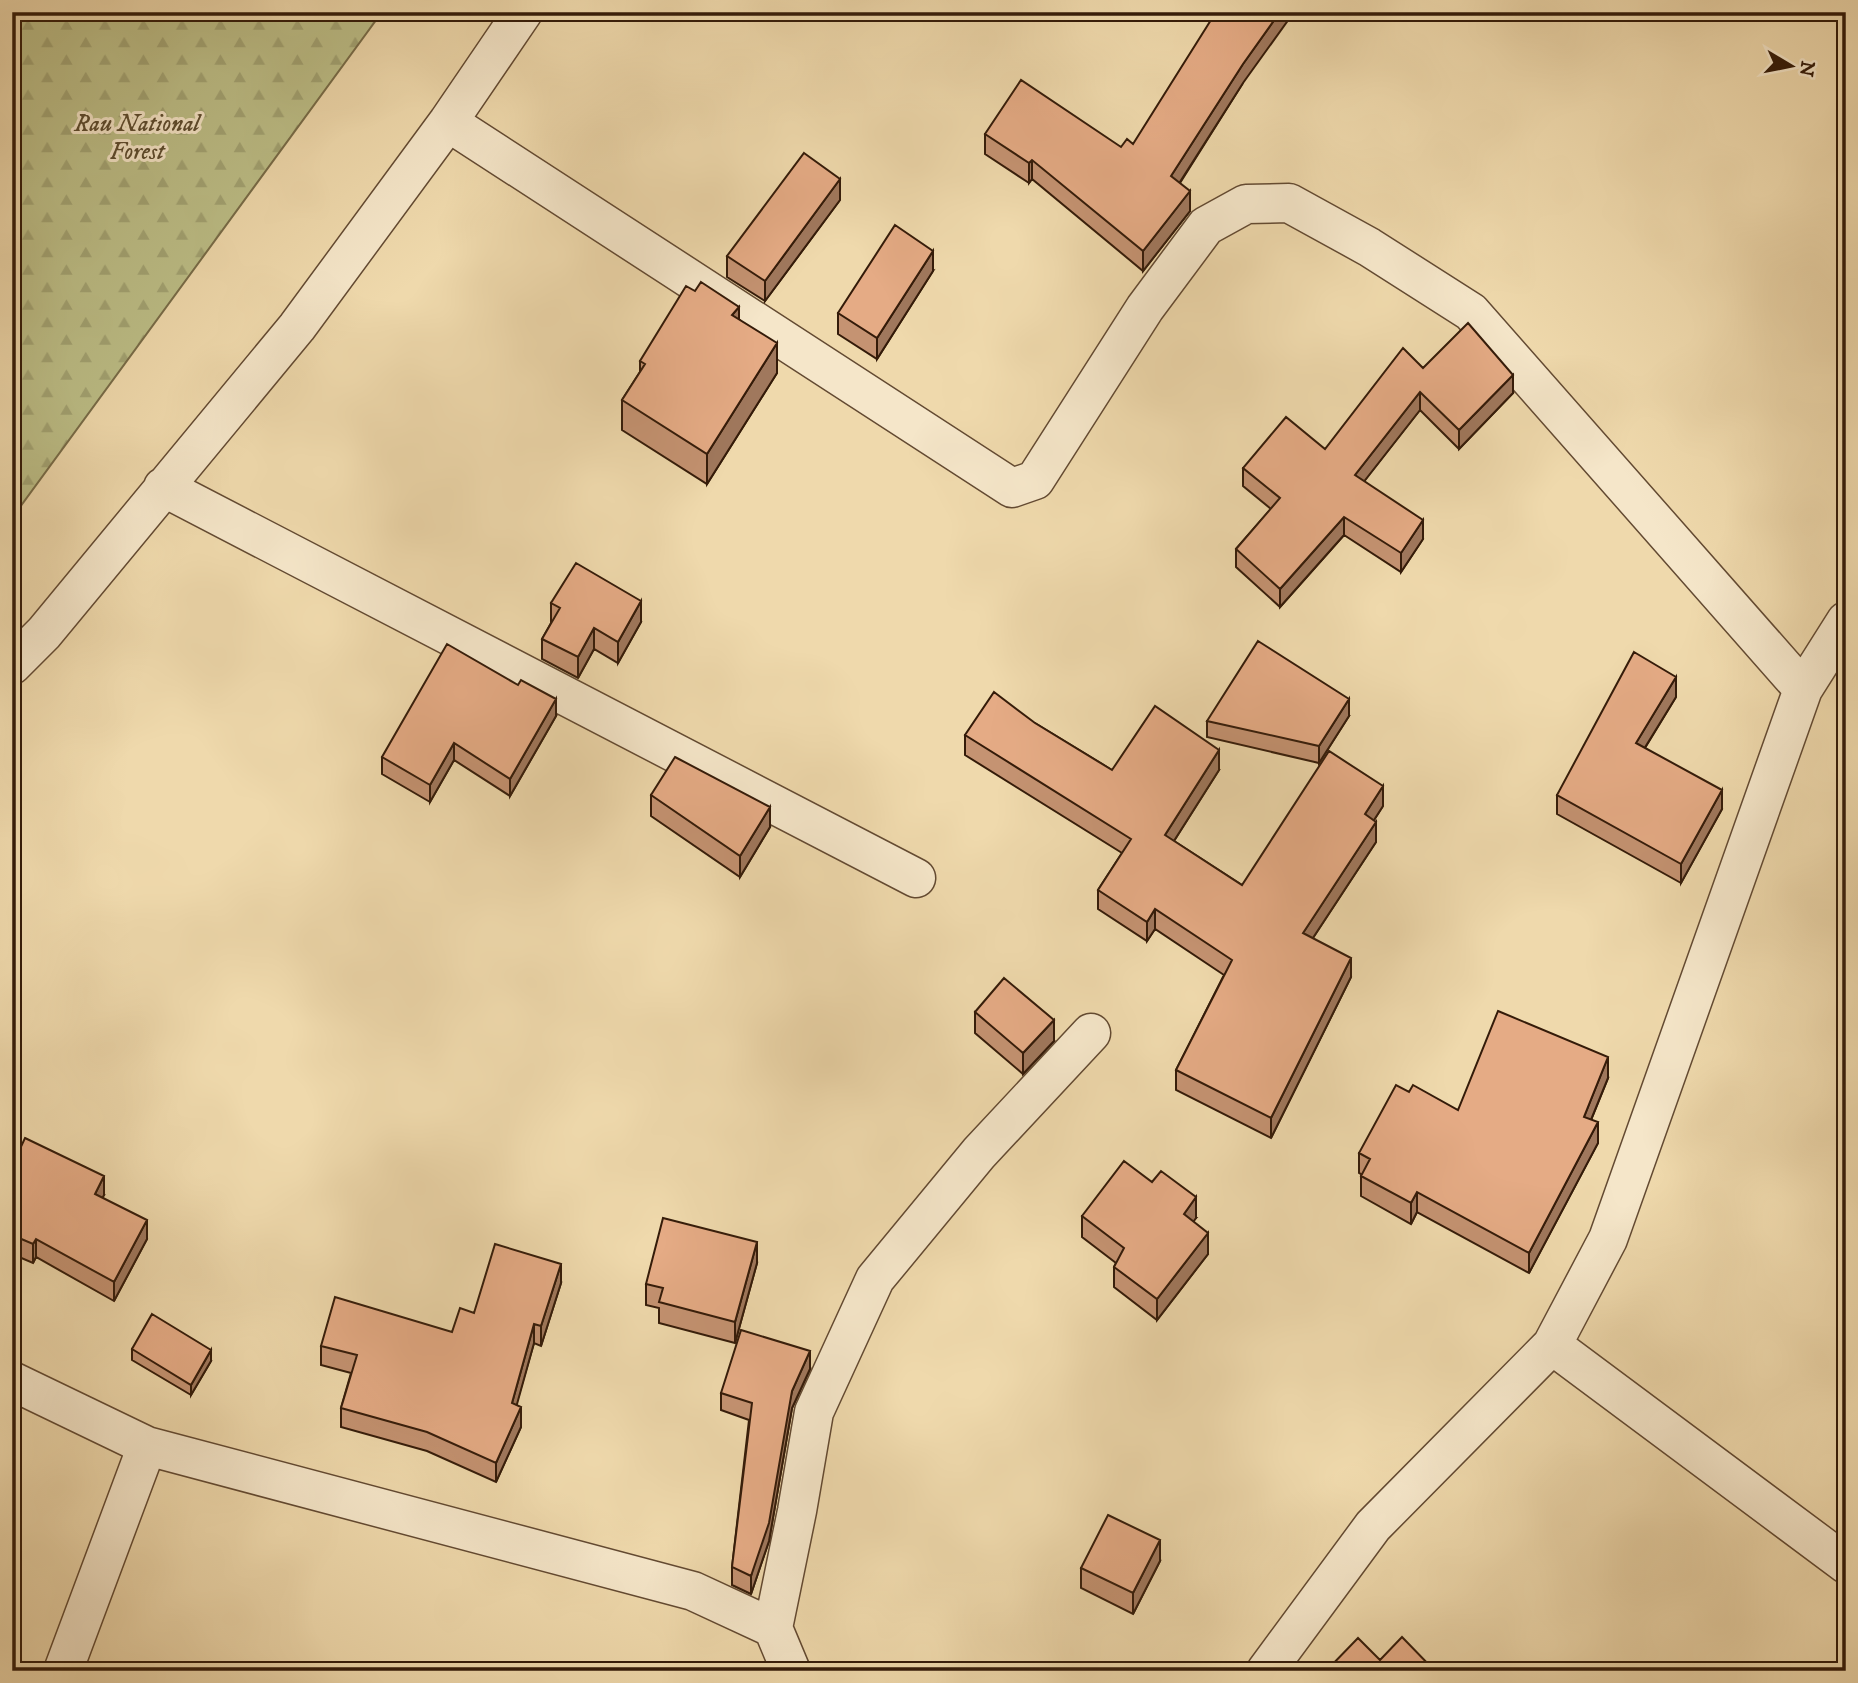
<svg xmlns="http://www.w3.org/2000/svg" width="1858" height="1683" font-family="'IM FELL DW Pica',serif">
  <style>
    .forest { fill: url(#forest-firs); stroke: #786c48; stroke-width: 2 }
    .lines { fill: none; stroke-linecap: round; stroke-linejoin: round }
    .minor-casing { stroke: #634a32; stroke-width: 41 }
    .minor { stroke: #f5e6c9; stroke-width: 38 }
    .wall { fill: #c59372; stroke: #341b09; stroke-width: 2 }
    .shaded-wall { fill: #a0785d; stroke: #341b09; stroke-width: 2 }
    .building { fill: #e5ab85; stroke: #341b09; stroke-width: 2 }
    .labels { text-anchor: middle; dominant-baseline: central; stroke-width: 6; stroke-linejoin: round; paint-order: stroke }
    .park-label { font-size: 24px; font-style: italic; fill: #5d4c2f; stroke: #f5e6c9 }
  </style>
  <defs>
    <pattern id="forest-firs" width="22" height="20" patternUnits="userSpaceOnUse" patternTransform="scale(1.75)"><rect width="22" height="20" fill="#bcbe87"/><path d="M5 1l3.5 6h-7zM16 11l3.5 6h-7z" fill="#a2a373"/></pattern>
  </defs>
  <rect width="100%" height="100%" fill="#efd9ac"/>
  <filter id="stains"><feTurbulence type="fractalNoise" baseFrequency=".00286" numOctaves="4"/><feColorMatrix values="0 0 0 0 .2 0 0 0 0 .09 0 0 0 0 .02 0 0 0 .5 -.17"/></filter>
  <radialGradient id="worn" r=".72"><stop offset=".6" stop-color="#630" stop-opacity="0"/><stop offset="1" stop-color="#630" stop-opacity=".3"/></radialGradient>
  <!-- forest -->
  <path class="forest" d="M12,12H382L12,518Z"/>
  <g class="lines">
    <defs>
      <path id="minor" d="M448,122L1012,488L1035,480L1145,308L1206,226L1246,204L1289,203L1369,247L1471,312L1803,689
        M163,487L916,878
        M12,665L44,633L297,327L448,122L523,12
        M1552,1345L1846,1564
        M12,1381L147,1446L693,1591L773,1628L791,1671
        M773,1628L797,1511L814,1412L875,1279L979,1153L1091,1033
        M63,1671L147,1446
        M1266,1671L1373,1526L1552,1345L1608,1239L1803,689L1846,621"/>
    </defs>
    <!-- minor casing -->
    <use href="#minor" class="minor-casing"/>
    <!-- minor -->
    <use href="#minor" class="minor"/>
  </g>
  <!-- wall -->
  <path class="wall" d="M1243,83L1180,183L1190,211L1143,271L1032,179L1029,183L985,154V134L1121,147L1133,144Z
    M840,200L765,301L727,277V256Z
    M933,271L877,359L838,334V313Z
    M739,319L777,373L707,484L622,430V400L640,372V361Z
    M1423,368L1513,393L1459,449L1420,410L1364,481L1423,539L1401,572L1344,535L1280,607L1236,567V549L1271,509L1243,486V468L1325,449Z
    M551,603L641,622L618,663L594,649L578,678L542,659V639L551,623Z
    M1676,697L1645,748L1722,809L1681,883L1557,814V795Z
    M556,716L510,796L454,760L430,802L382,774V757Z
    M1349,716L1319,763L1207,737V721Z
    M1035,723L1112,770H1219L1174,841L1242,885L1383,806L1374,820L1376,842L1313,938L1351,977L1271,1138L1176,1090V1070L1224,975L1155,929L1147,941L1098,909V890L1122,853L965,755V735Z
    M651,795L770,827L740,877L651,816Z
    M975,1012L1054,1041L1023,1074L975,1033Z
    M1608,1078L1591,1120L1598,1143L1529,1273L1417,1212L1411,1224L1361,1196V1174L1359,1173V1153L1458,1110Z
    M12,1166L104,1195L102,1197L147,1239L114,1301L36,1257L33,1263L12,1254Z
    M1082,1216L1196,1218L1193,1221L1208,1254L1157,1320L1114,1287V1267L1116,1263L1082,1237Z
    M757,1263L735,1343L659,1323V1308L646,1305V1284Z
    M561,1283L541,1346L534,1343L516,1405L521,1427L496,1482L427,1451L341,1427V1408L351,1373L321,1365V1346L452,1332L474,1313Z
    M132,1349L211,1361L191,1395L132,1360Z
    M810,1369L792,1408L769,1541L751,1594L732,1585V1567L749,1420L721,1410V1393Z
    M1160,1561L1133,1614L1081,1588V1568Z"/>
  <!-- shaded-wall -->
  <path class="shaded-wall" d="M1280,12H1294L1243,83L1171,196V176L1243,64Z
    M1032,160V179L1029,183V163Z
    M840,179V200L765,301V281Z
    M1190,191V211L1143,271V251Z
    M933,251V271L877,359V338Z
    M739,307V337L732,315Z
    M777,343V373L707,484V454Z
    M1513,375V393L1459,449V430Z
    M1420,392V410L1355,493V475Z
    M1344,517V535L1280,607V589Z
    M1423,520V539L1401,572V553Z
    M641,601V622L618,663V642Z
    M594,628V649L578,678V657Z
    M1676,677V697L1636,762V743Z
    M556,699V716L510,796V779Z
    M1349,699V716L1319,763V746Z
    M454,743V760L430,802V785Z
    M1219,750V770L1165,855V835Z
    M1383,786V806L1365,834V814Z
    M1722,790V809L1681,883V864Z
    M770,807V827L740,877V856Z
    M1376,822V842L1303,953V933Z
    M1155,909V929L1147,941V922Z
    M1351,958V977L1271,1138V1118Z
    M1054,1020V1041L1023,1074V1053Z
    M1608,1057V1078L1584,1137V1117Z
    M1598,1122V1143L1529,1273V1253Z
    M104,1176V1195L95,1213V1194Z
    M1417,1192V1212L1411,1224V1203Z
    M1196,1197V1218L1184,1235V1214Z
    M147,1220V1239L114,1301V1282Z
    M1208,1233V1254L1157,1320V1299Z
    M36,1239V1257L33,1263V1244Z
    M757,1242V1263L735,1343V1322Z
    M561,1264V1283L541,1346V1326Z
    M534,1324V1343L512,1422V1403Z
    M211,1350V1361L191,1395V1385Z
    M810,1351V1369L792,1408L769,1541L751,1594V1576L792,1391Z
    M521,1407V1427L496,1482V1463Z
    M1160,1540V1561L1133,1614V1593Z"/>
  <!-- building -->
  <path class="building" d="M1216,12H1280L1243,64L1171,176L1190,191L1143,251L1032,160L1029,163L985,134L1021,80L1121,147L1127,139L1133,144Z
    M804,153L840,179L765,281L727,256Z
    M895,225L933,251L877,338L838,313Z
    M701,282L739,307L732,315L777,343L707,454L622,400L645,364L640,361L686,286L695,291Z
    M1468,323L1513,375L1459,430L1420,392L1355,475L1423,520L1401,553L1344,517L1280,589L1236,549L1280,498L1243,468L1286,417L1325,449L1403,348L1423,368Z
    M576,563L641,601L618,642L594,628L578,657L542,639L560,608L551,603Z
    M1258,641L1349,699L1319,746L1207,721Z
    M447,644L518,685L521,680L556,699L510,779L454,743L430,785L382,757Z
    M1634,652L1676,677L1636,743L1722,790L1681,864L1557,795Z
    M994,692L1035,723L1112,770L1155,706L1219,750L1165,835L1242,885L1329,751L1383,786L1365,814L1376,822L1303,933L1351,958L1271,1118L1176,1070L1232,960L1155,909L1147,922L1098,890L1131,839L965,735Z
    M675,757L770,807L740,856L651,795Z
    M1004,978L1054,1020L1023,1053L975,1012Z
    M1498,1011L1608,1057L1584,1117L1598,1122L1529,1253L1417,1192L1411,1203L1361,1176L1370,1159L1359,1153L1396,1085L1409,1092L1413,1085L1458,1110Z
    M25,1138L104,1176L95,1194L147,1220L114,1282L36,1239L33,1244L12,1235V1166Z
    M1124,1161L1152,1182L1161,1171L1196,1197L1184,1214L1208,1233L1157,1299L1114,1267L1124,1248L1082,1216Z
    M663,1218L757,1242L735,1322L659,1302L663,1288L646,1284Z
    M495,1244L561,1264L541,1326L534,1324L512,1403L521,1407L496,1463L427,1432L341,1408L357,1355L321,1346L335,1297L452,1332L460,1308L474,1313Z
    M152,1314L211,1350L191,1385L132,1349Z
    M741,1330L810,1351L792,1391L769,1523L751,1576L732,1567L752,1403L721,1393Z
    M1108,1515L1160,1540L1133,1593L1081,1568Z
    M1402,1637L1435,1671H1326L1358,1638L1380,1660Z"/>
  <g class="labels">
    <!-- park labels -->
    <g class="park-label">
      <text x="137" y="124">Rau National<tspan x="137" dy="28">Forest</tspan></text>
    </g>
  </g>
  <!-- margin -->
  <rect width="1858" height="1683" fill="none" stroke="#efd9ac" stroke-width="42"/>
  <rect x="14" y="14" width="1830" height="1655" fill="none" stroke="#341b09" stroke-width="3.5"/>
  <rect x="21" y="21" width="1816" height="1641" fill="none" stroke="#341b09" stroke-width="2"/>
  <!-- north arrow -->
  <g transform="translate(1791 66) rotate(100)" stroke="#f5e6c9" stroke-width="5" paint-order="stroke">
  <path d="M0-5L12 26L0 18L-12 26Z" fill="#341b09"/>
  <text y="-10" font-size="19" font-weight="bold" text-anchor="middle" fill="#341b09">N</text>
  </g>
  <rect width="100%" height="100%" filter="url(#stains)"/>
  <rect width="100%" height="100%" fill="url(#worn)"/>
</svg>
